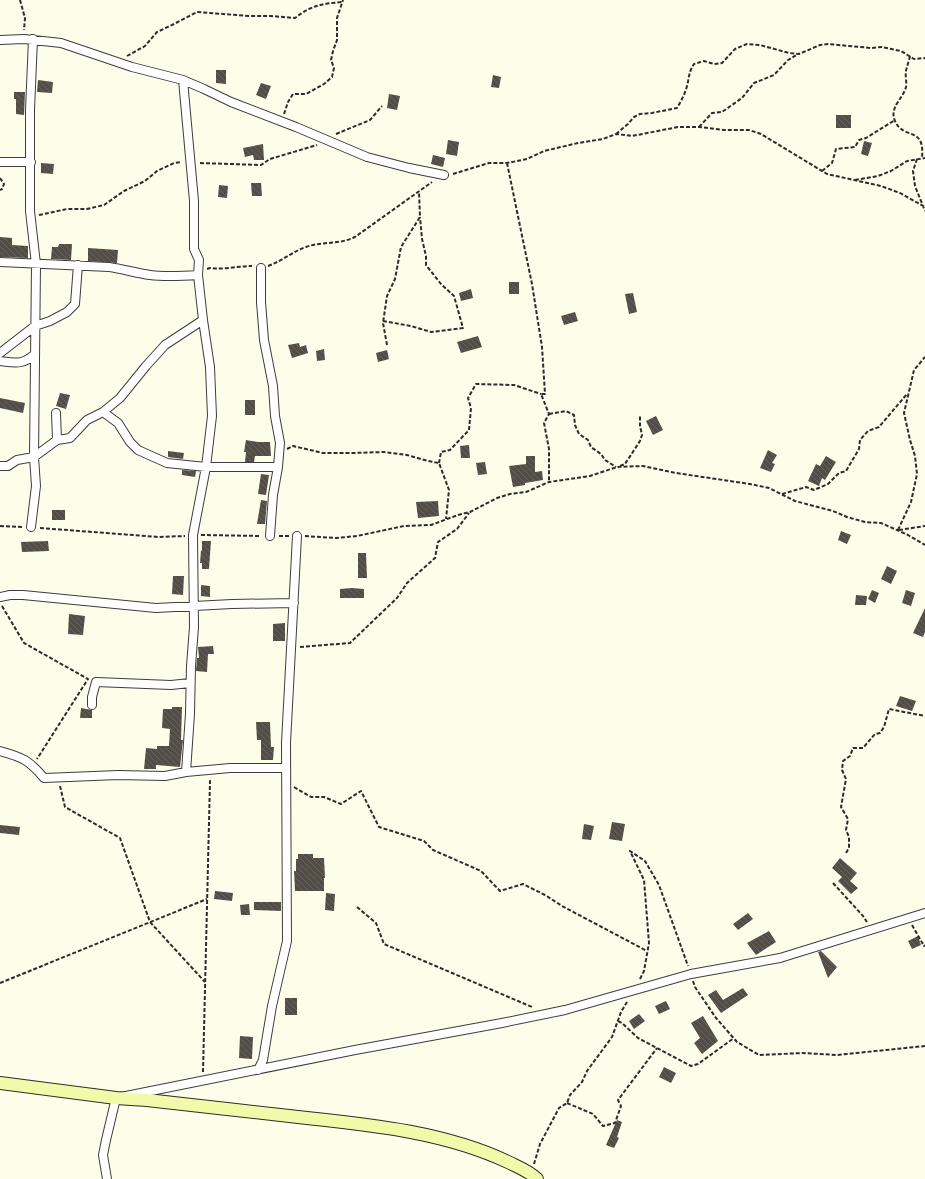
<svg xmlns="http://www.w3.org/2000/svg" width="925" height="1179" font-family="Bitter,serif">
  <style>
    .building { fill: url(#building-back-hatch) }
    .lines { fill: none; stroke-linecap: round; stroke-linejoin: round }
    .minor-casing { stroke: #3d3d3d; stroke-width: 10 }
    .secondary-casing { stroke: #2c2c2c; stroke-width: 14 }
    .path { stroke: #2c2c2c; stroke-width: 2; stroke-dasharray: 4 2; stroke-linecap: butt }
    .minor { stroke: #fff; stroke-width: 8 }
    .secondary { stroke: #f1faa8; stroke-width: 12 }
  </style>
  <defs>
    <pattern id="building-back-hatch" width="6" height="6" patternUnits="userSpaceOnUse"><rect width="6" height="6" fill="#524e47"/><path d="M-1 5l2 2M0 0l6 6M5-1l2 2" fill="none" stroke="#66635d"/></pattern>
  </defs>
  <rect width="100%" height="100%" fill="#fdfee9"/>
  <!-- building -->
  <path class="building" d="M216,70H226V84L216,83Z
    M493,75L501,77L499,88L491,87Z
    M38,80L53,82L52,93L37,92Z
    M261,83L271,86L266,99L256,95Z
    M14,92H25L24,115L16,114V99H14Z
    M389,94L400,96L397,110L387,108Z
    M836,115H851V128H836Z
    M448,140L459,142L457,156L446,154Z
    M864,141L872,143L868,156L861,154Z
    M263,144L264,160H254L253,155L245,157L243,148Z
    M433,155L445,158L443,167L431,164Z
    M41,163L54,164L53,174L41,173Z
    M251,183H261L262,196H252Z
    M219,185L228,186L227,198L218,197Z
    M0,237L12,238V245L28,246V258L0,257Z
    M59,244H72L71,260L51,259L52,247H58Z
    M88,248L118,250L117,263L88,261Z
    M509,282H519V294H509Z
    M471,289L473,298L461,301L459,293Z
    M633,293L637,312L629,314L625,294Z
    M575,312L578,321L564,325L561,316Z
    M478,336L482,347L461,353L457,342Z
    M299,343L300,347L306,345L308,353L292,358L288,345Z
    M324,349L325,360L317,361L316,351Z
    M387,350L389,359L378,362L376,353Z
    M60,393L70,395L66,409L56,406Z
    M0,398L25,403L23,413L0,408Z
    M245,400H255V415H245Z
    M656,416L663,430L653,435L646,421Z
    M246,440L258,442H270L271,456H255L254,462H245L246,452H244Z
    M469,445L470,458H461L460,446Z
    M768,450L777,455L772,463L775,464L771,472L760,468Z
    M168,451L184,453L183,459L168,457Z
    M526,456H535V472L542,471L543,480L525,483V485L513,487L509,466L526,464Z
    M826,456L836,462L825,480L822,478L819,486L808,481L816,464L820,466Z
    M485,462L487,474L478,475L476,463Z
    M182,470L196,471L195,477L182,475Z
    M261,474L269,475L266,495L258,494Z
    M261,500L267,501L265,524H257Z
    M438,501L439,516L418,518L416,502Z
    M52,510H65V520H52Z
    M841,531L851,535L847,544L838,540Z
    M48,541L49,551L22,552L21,542Z
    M202,541H211L209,569H202V563H200L201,550L202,551Z
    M358,553H366L367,578H358Z
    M887,566L897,571L891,584L881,579Z
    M173,576H184L183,595L172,594Z
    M201,585L210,586V597L201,596Z
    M352,588L364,589V598H340V589Z
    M872,590L879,593L875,603L868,599Z
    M906,590L915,593L911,606L902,603Z
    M856,595L867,596L866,605H855Z
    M925,608V632L923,637L913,633Z
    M69,614L85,616L83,635L68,634Z
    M285,623V641H273V624Z
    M213,646L214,654H208L207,672L196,671L197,658H199L198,647Z
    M900,696L916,701L912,711L896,706Z
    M172,707H182L181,740H183L180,767L156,765V769H144L146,748L157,749V746H169L170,729L162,728L163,709H172Z
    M81,708L92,710V718H80Z
    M256,722H270L271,747H274L273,760H261V740H257Z
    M612,822L625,824L622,841L609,839Z
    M584,824L594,826L591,840L582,839Z
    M0,825L20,827L19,835L0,833Z
    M298,854H313V858H324L325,878H324V891H295L294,871H296V859H298Z
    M840,858L857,873L850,881L858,888L851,894L838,881L842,877L832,868Z
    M215,891L233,893L232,901L214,899Z
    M326,893L335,894L334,911L325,910Z
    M254,902H281V911L254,910Z
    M249,904L250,915H241L240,905Z
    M748,913L753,919L738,930L733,924Z
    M769,931L776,942L756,955L747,943Z
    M918,936L921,945L912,949L908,941Z
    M821,951L837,967L828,978L818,952Z
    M743,988L748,995L721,1013L708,995L716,990L723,1000Z
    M285,998H297V1015H285Z
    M666,1001L670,1009L659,1014L655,1006Z
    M639,1014L645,1021L634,1029L629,1021Z
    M703,1016L718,1041L702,1054L694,1043L700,1038L691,1023Z
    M240,1036L253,1037L252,1059L239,1058Z
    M664,1067L676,1073L671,1083L659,1077Z
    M617,1120L622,1122L617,1137L619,1138L614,1148L606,1145Z"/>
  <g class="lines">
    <defs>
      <path id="minor" d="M0,40L24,39L61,43L132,67L183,80L204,89L231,102L296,127L367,157L409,168L444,175
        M0,162H31
        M0,262L109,267C123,269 136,273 150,275C166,277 182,276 198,275
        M261,268V302L264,340L273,386L275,416L280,443L278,467L273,495L270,536
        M0,353L35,326L50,321L67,312L75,304L78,265
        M0,361C16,363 23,365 35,354
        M103,412L118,423L130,442L138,450L167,463L206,467H278
        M57,440L70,438L87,420L103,412L120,398L146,366L165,345L203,320L198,275L199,260L194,249V201L183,80
        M0,466H8L17,460L34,457L57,440L56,413
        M31,527L36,486L34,457L36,264L30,211V110L33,39
        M0,597L10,595H23L156,608L232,604L294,603
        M92,705V697L96,682L171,685L190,683
        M0,751C22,757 29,760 44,778L118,775L165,776L186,772L230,768H286
        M186,772L190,714L191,666L194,627L193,535L206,467L212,416L210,367L203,320
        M258,1070L263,1060L272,1006L287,941L286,743L297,536
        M107,1179L103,1155L106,1140L116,1098L355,1050L502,1023L565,1010L691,974L780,958L925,913"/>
      <path id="secondary" d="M0,1083L116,1098L147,1100C200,1106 254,1112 307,1118C374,1125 447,1133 508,1162C518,1167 529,1171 537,1179"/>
    </defs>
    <!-- minor casing -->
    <use href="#minor" class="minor-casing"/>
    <!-- secondary casing -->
    <use href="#secondary" class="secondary-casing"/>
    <!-- path -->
    <path class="path" d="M20,0L25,18L24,30
      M127,56L145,46L157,32L174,24L197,12L249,16H271L295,18C312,5 321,4 342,2
      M910,56C909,61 907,66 906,71C905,76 907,82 906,87C903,99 889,107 895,121C904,141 925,125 922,158
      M284,114L288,102L293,94H306L324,84L332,77L334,68L331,60L333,51L337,40V18L343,0
      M699,127L712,113L722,112L742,98L754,83L774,75L788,60L798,54
      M336,134L370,120L382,106
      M616,134L628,124L634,117L640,114L652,113L677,108C681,101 685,94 687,86C689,78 689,71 694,64L704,61L714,64L722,63L735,49L747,44L760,45L789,53L799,54L820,45L828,44L871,48L882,47L901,51L914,59L925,58
      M917,159L913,171L915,186L925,211
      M200,163L261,165L270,159L317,145
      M507,163L532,284L542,347L545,394H541L549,414L544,423L549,449V482
      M822,171L832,163L836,149L855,147L859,140L866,138L895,120
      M453,174L489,163H507L527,159L544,151L578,143L603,139L616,134L632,136L678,127H699L724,130H749L761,134L827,174L881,186L900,193L925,207
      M0,178L4,184L2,189L0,190
      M855,180L878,176L891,171L907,161L925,158
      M39,215L67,209H87L104,205L124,191L145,181L157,171L174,163L181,162
      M268,266C282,261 292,252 306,247C322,241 339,245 355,237L432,182
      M207,269L210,268C224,270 238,266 252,266
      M383,321L411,326L431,332L463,328L454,296L441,284L426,265V256L422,239L420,217
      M387,345L383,323L387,296L395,279L401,247L420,217L419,192
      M549,414L566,411L574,415L575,425L579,434L588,440L591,447L601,454L605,460L616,467
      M287,449L293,446L323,453H352L384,452L407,455L428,461L439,463L449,490L446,519
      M439,463L441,452L450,450L469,430L471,408L468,398L476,384L514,385L541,394
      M620,466L625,464L640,441L642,435L640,426V415
      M782,494L806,487L814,490L828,484L839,473L846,471L859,449L860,440L868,431L879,427L907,394
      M0,526L23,527
      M40,528L159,537L185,536
      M898,530L911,502L917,474L915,456L910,440L904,413L914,370L925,357
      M899,530L925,526
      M201,535L261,536
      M279,536H289
      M305,536L336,538L357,536L404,526L431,525L458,515L470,512L497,498L510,494L526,492L549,482L590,476L617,467L643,466L676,473L750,484L769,488L795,501L833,511L847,517L865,522L881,523L908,535L925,545
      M2,606L24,643L88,679L37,759
      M300,647L350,643L397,598L407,583L435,558L438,542L457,529L469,513
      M60,786L65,807L120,838L150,922L205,982
      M294,787L311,797H324L341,804L361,791L379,827L424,841L433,850L481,871L500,891L523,884L545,895L562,906L647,951
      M846,853L849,848V837L846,830L848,819L841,807L846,779L842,770L843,761L850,756L853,748H863L875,734L880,733L884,727L889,709L925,716
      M833,883L863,916L867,922
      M357,907L376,923L384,944L532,1007
      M912,925L924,946L925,945
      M640,979L644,971L649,943L644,880L630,851L645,861L659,885L688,966
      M693,981L695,987L716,1018L737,1042L759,1055L803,1053L837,1055L925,1046
      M0,983L207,899
      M618,1021L622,1023L638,1038L691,1066L698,1064L734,1038
      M203,1072L210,781L209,779
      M567,1103L593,1114L603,1126L615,1123L621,1106L618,1100L657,1048
      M534,1164L540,1144L559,1108L567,1103L570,1095L582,1082L587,1071L612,1037L621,1012L627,1002"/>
    <!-- minor -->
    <use href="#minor" class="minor"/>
    <!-- secondary -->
    <use href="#secondary" class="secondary"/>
  </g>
</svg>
